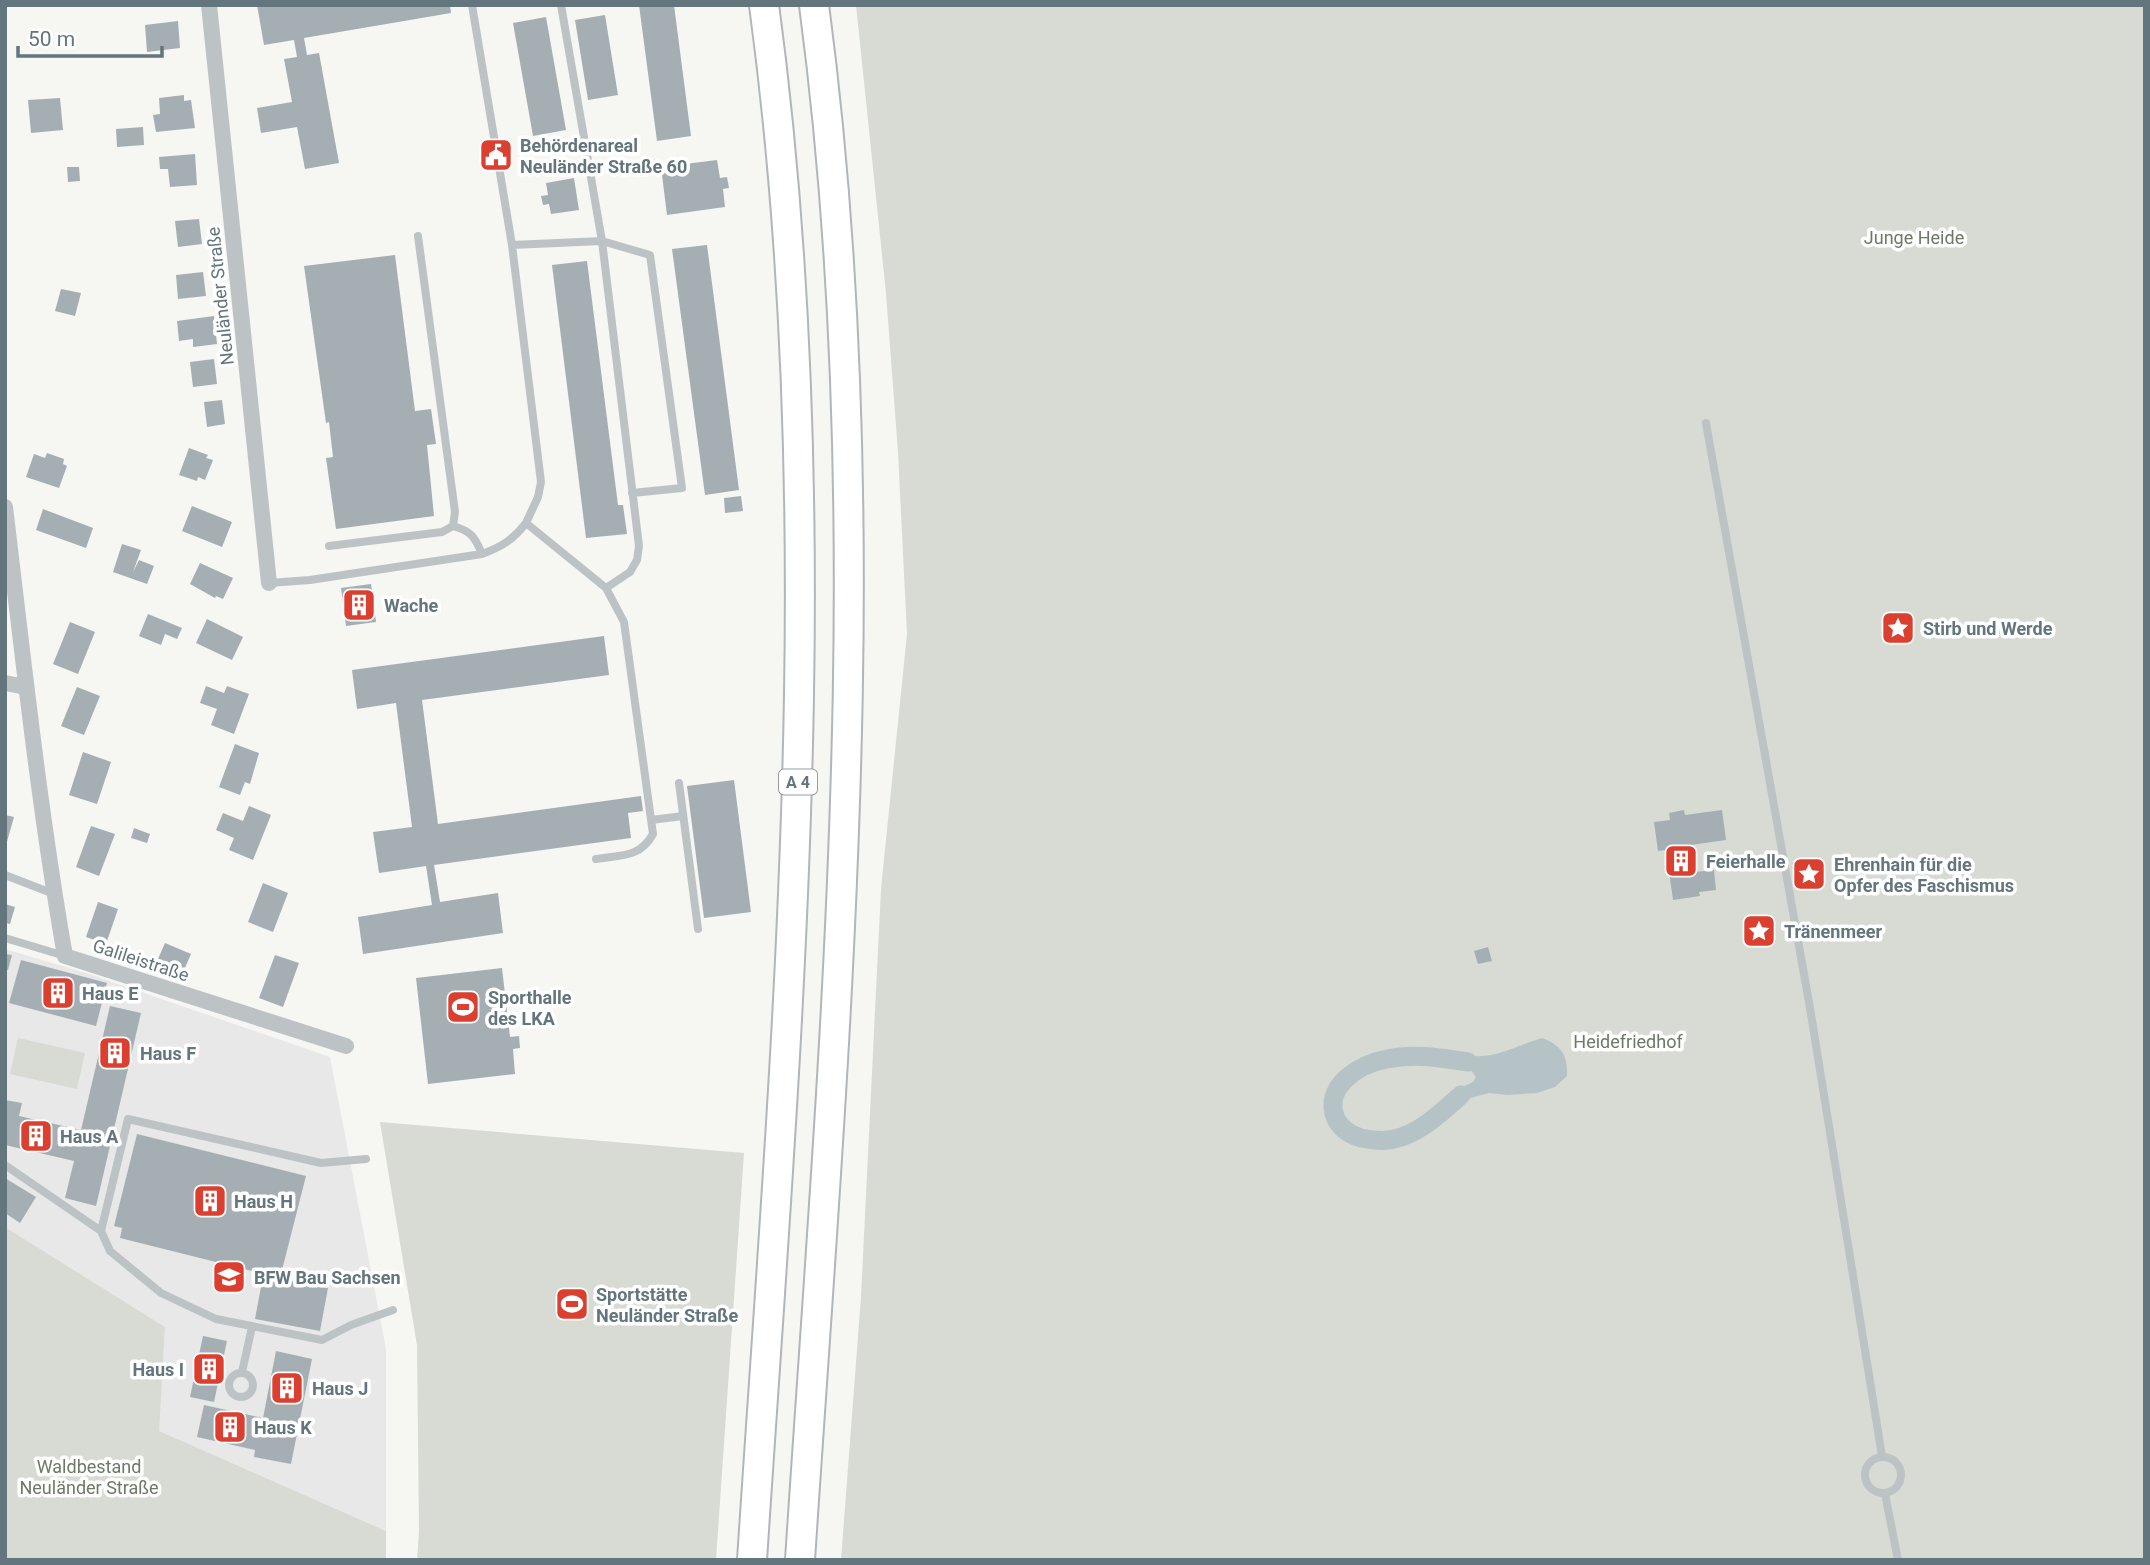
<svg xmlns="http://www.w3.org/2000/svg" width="2150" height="1565" font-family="Roboto,sans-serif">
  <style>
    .built { fill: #e7e8e7 }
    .green { fill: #d7dbd3 }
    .water { fill: #b5c3c6 }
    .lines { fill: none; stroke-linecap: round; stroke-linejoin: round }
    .canal { stroke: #b5c3c6; stroke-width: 19 }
    .building { fill: #a5afb3 }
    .motorway-casing { stroke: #b1b6b8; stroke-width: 32 }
    .service { stroke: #bdc3c5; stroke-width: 8 }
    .minor { stroke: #bdc3c5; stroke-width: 16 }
    .motorway { stroke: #fff; stroke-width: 28 }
    .labels { text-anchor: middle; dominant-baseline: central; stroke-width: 7; stroke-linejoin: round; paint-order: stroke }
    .shield { fill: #fff; stroke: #929ea4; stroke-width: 2 }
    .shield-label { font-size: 16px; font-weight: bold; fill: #63757d }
    .poi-label { font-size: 18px; font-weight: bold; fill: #63757d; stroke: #fff; text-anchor: start }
    .park-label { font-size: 18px; fill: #6c7a65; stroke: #fff }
    .street-label { font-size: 18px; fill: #63757d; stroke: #fff }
  </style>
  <rect width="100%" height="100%" fill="#f6f6f3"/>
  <!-- built -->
  <path class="built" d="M5,949L89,974L330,1057L386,1349V1531L158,1431L165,1327L5,1227Z"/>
  <!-- green -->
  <path class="green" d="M856,5H2145V1560H841L861,1297L881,889L907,634L898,452L886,293Z
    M18,1038L85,1053L77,1089L10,1074Z
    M380,1122L744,1153L716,1560H417L419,1532L417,1345Z
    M5,1227L165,1327L159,1431L386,1531V1560H5Z"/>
  <!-- water -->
  <path class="water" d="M1542,1038C1561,1045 1568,1055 1567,1076L1555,1087L1537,1093L1507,1095L1489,1093L1463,1100L1460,1088L1473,1082L1476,1077L1469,1068L1470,1056C1498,1058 1515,1046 1542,1038Z"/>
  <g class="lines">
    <!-- canal -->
    <path class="canal" d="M1461,1095C1442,1112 1419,1134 1394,1139C1383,1142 1371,1140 1361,1138C1351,1135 1341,1129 1336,1119C1322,1087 1359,1064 1387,1059C1414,1053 1441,1058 1468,1062"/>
  </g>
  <!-- building -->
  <path class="building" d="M257,5H450L451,13L304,38L307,55L319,53L339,163L305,169L297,127L261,133L257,108L292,102L284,59L297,57L294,40L264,45Z
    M639,5H674L691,136L657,141Z
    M605,15L618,95L588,100L575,20Z
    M546,17L566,130L533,136L513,23Z
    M178,21L180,48L147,52L145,25Z
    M184,95V101L191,100L195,128L156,132L153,115L160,114L159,98Z
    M60,98L63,130L31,133L28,100Z
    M143,127L144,145L117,147L116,129Z
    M195,154L197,185L170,187L168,169H160L159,157Z
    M717,160L720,178L727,177L729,188L723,189L725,207L667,215L661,167Z
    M67,167H79L80,181L68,182Z
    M574,178L579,210L551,214L549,204L543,205L541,196L548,195L546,183Z
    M199,219L202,244L178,247L175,221Z
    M707,245L739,490L705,495L672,249Z
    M395,255L415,411L431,409L436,444L427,445L434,516L336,529L326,458L333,457L329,422L326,423L304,266Z
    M587,261L618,505H623L627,534L586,538L552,265Z
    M203,272L206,296L178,299L176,275Z
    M61,289L81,293L75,316L55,311Z
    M214,316L217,344L193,347V339L179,341L177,321Z
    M214,359L217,384L193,387L190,362Z
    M222,400L225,424L207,427L204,402Z
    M189,448L208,455L206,458L213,460L205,480L198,477L197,481L179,475Z
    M47,453L64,459L63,464L67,466L59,488L26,477L34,454L45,458Z
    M741,496L743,511L725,513L724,498Z
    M192,506L232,522L222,547L182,531Z
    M43,509L93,528L86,548L36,530Z
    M122,544L141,550L133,572L139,560L154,566L147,584L113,572Z
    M200,563L233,578L223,599L216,596L215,598L190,584Z
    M371,584L376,622L346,626L341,588Z
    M148,614L182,628L177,639L165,634L161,645L139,636Z
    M207,619L243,637L232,660L196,643Z
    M70,622L95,632L78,674L53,664Z
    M604,636L609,675L422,700L438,824L641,796L643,811L628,813L631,838L434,865L440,902L498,893L503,933L363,954L358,917L432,905L426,866L379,873L373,832L412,827L396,703L357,709L352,670Z
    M206,686L224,693L227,686L249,694L234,734L211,725L217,709L200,703Z
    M77,687L100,696L84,735L61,726Z
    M235,744L259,753L250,784L245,782L240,795L219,787Z
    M83,752L111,762L97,804L69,795Z
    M734,780L751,912L704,918L687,786Z
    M249,806L271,815L253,860L229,850L234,838L216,830L223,813L243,821Z
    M1684,810L1685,815L1722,810L1726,840L1691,845L1695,872L1714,870L1716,890L1699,892L1700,896L1673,900L1666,850L1658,851L1654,822L1670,820L1669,813Z
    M5,815L14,817L6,845H5Z
    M91,826L115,834L99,876L76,867Z
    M134,828L150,834L147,843L131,838Z
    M263,883L288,893L273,932L248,922Z
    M98,902L118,909L106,944L86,937Z
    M5,904L15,907L10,924L5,923Z
    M165,943L191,954L184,970L158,959Z
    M1488,947L1492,961L1478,964L1474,951Z
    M5,954L12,955L8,970H5Z
    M275,955L299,963L283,1007L259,998Z
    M21,960L107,983L96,1026L9,1003Z
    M502,968L510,1037L519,1036L520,1048L513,1049L515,1074L428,1084L416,978Z
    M110,1006L141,1013L96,1206L65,1198L74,1161L5,1145V1100L22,1103L19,1116L81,1130Z
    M137,1134L306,1176L280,1278L120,1238L122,1228L114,1226Z
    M5,1178L36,1197L20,1223L5,1213Z
    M263,1276L328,1288L320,1331L255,1319Z
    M203,1336L227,1341L214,1402L190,1397Z
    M276,1351L312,1359L291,1464L254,1457L255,1450L197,1437L204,1405L263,1418Z"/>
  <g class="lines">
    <defs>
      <path id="motorway" d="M752,1560C786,1042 834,522 764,5
        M800,1560C834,1042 883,522 814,5"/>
    </defs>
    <!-- motorway casing -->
    <use href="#motorway" class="motorway-casing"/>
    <!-- service -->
    <path class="service" d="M472,5L512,245L541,482L538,497L526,523
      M512,245L602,241L561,5
      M1706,423L1810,1008L1882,1456
      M453,526C471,531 475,537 482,554
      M329,546L442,532L453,526L455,512L418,236
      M269,583L310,580L482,554C501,547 513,540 526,523L606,588L624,622L653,834C640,858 620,855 596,859
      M606,588L630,572L637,560L639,546L602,241L650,255L682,488L632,493
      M679,783L698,929
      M651,820L683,816
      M5,875L54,894
      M5,938L65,956
      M366,1159L321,1163L128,1119L101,1231L110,1251L161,1293L216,1319L322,1340L351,1325L393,1310
      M5,1165L101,1231
      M242,1372L252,1327
      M229 1385a12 12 0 1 1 24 0a12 12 0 1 1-24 0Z
      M1865 1475a18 18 0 1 1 36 0a18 18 0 1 1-36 0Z
      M1885,1494L1898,1560"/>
    <!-- minor -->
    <path class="minor" d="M209,5L269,583
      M5,507C23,657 39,807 65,956L346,1046
      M5,683L26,687"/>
    <!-- motorway -->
    <use href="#motorway" class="motorway"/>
  </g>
  <!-- icons -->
  <defs>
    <symbol id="civic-square" viewBox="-11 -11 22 22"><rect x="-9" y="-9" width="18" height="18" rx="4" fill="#da3f2f" stroke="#fff"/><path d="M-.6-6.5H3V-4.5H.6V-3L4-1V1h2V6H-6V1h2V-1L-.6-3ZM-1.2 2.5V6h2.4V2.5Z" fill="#fff"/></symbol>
    <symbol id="building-square" viewBox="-11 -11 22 22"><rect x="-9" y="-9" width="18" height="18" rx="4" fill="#da3f2f" stroke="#fff"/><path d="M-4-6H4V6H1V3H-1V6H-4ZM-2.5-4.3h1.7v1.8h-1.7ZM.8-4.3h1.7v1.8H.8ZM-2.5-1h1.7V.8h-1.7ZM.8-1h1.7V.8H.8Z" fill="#fff"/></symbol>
    <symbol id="sight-square" viewBox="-11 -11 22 22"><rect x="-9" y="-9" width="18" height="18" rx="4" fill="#da3f2f" stroke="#fff"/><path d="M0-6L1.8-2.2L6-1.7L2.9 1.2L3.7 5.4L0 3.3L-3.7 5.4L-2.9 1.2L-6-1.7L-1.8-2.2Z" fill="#fff"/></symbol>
    <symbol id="stadium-square" viewBox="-11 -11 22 22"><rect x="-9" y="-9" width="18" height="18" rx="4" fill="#da3f2f" stroke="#fff"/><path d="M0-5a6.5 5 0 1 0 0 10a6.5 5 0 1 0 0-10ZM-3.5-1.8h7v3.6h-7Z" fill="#fff"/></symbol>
    <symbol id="school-square" viewBox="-11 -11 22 22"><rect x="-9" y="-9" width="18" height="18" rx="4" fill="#da3f2f" stroke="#fff"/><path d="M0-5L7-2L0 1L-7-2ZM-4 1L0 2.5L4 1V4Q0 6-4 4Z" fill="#fff"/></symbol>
  </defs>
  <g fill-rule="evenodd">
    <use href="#civic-square" x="477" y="136" width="38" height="38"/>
    <use href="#building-square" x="340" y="586" width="38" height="38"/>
    <use href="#sight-square" x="1879" y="609" width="38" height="38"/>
    <use href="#building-square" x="1662" y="842" width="38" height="38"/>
    <use href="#sight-square" x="1790" y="855" width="38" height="38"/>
    <use href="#sight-square" x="1740" y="912" width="38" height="38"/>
    <use href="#building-square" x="39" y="974" width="38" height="38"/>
    <use href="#stadium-square" x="444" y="988" width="38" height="38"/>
    <use href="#building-square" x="96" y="1034" width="38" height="38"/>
    <use href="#building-square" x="17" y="1117" width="38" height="38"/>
    <use href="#building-square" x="191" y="1182" width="38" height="38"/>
    <use href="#school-square" x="210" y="1258" width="38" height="38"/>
    <use href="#stadium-square" x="553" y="1285" width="38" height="38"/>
    <use href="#building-square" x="190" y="1350" width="38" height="38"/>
    <use href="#building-square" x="268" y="1369" width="38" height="38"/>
    <use href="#building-square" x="211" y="1408" width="38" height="38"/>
  </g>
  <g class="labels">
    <!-- shield labels -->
    <rect class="shield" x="779" y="769.5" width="38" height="25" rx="5"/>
    <g class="shield-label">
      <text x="798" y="782">A 4</text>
    </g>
    <!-- poi labels -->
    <g class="poi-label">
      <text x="520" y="145">Behördenareal<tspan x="520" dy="21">Neuländer Straße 60</tspan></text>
      <text x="384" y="605">Wache</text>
      <text x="1923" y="628">Stirb und Werde</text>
      <text x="1706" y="861">Feierhalle</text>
      <text x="1834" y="864">Ehrenhain für die<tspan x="1834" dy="21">Opfer des Faschismus</tspan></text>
      <text x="1784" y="931">Tränenmeer</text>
      <text x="82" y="993">Haus E</text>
      <text x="488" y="997">Sporthalle<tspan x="488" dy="21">des LKA</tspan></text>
      <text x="140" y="1053">Haus F</text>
      <text x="60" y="1136">Haus A</text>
      <text x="234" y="1201">Haus H</text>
      <text x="254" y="1277">BFW Bau Sachsen</text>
      <text x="596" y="1294">Sportstätte<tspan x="596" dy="21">Neuländer Straße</tspan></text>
      <text x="184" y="1369" text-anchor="end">Haus I</text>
      <text x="312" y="1388">Haus J</text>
      <text x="254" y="1427">Haus K</text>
    </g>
    <!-- park labels -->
    <g class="park-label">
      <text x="1914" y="237">Junge Heide</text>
      <text x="1628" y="1041">Heidefriedhof</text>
      <text x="89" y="1466">Waldbestand<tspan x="89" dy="21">Neuländer Straße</tspan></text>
    </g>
    <!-- street labels -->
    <g class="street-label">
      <text transform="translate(220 296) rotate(-96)">Neuländer Straße</text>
      <text transform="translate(141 960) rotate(18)">Galileistraße</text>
    </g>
  </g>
  <!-- border -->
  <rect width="2150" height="1565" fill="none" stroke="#63757d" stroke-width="14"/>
  <!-- scale -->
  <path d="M18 46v10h144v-10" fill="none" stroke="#63757d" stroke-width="3.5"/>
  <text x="28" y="46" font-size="21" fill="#63757d" stroke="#ffffff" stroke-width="5" paint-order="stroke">50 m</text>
</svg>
